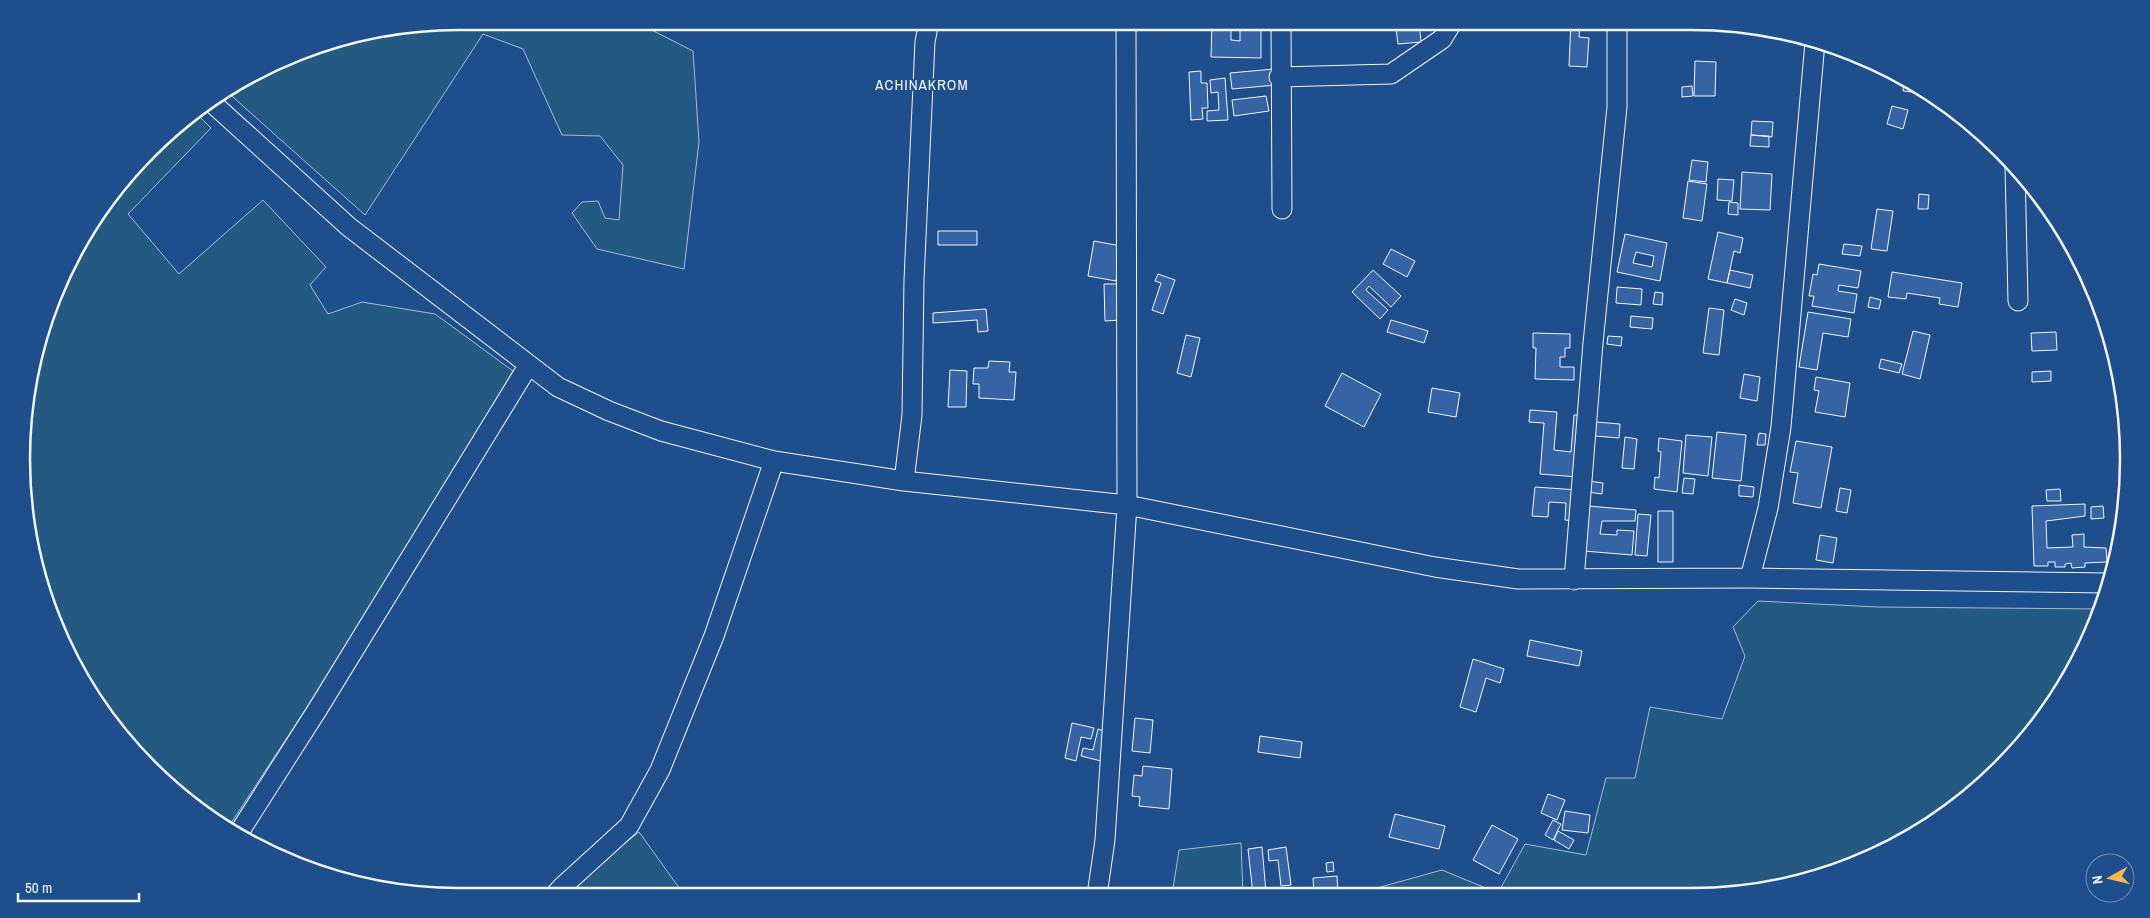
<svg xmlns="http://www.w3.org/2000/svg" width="2150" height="918" font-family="'Archivo Narrow',sans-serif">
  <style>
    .green { fill: #245a82; stroke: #a8bbd7 }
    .building { fill: #3563a3; stroke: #f2f6ff; fill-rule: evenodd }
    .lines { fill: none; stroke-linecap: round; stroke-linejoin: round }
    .minor-casing { stroke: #f2f6ff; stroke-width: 21 }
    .minor { stroke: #1f4e8c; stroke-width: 19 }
    .labels { text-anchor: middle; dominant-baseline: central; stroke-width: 4; stroke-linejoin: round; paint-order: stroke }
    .quarter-label { font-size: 15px; letter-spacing: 1px; fill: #f2f6ff; stroke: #1f4e8c }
    .rim { fill: none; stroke: #f2f6ff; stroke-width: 2.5 }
  </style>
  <rect width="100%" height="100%" fill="#1f4e8c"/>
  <!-- green -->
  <path class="green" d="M459,21H634L693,51L699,142L684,269L597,249L572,213L582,202L598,201L605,218L619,220L623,165L600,136L562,135L523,49L483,34L365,215L225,90L240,80L318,45Z
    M195,112L211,128L128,214L179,274L263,200L326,267L310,285L328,314L362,302L435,314L513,371L398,569L229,826L192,806L130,747L80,678L30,544L21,459L30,374L80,240L171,130Z
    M1758,601L1877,607L2101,609L2038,725L1958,806L1859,863L1748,893L1355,894L1442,870L1498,893L1525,844L1586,855L1606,778H1635L1650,707L1722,719L1745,656L1733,627Z
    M639,832L685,896H578L570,886Z
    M1241,843L1243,894L1172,895L1179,850Z"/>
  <!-- building -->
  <path class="building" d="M1212,21L1231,22V40L1240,41V21H1261V58L1211,57Z
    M1395,21H1419L1421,42L1398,44Z
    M1571,21H1580L1579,37L1589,38L1587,67L1569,66Z
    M1633,21H1646V24L1633,25Z
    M1646,21H1689V23L1646,25Z
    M1695,61L1716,62L1715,96H1694Z
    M1274,69L1276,85L1232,89L1230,73Z
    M1201,71V83H1207L1208,108H1202L1203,119L1191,120L1189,72Z
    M1904,77L1910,80L1929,94L1903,91Z
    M1225,78L1228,120L1207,121V111L1219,110L1218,92L1211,93L1210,80Z
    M1692,86L1693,96L1682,97V87Z
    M1266,96L1269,111L1234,116L1232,100Z
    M1892,106L1908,110L1903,129L1887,124Z
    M1752,121L1773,122L1772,137L1751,135Z
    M1751,135L1769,136V147L1750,146Z
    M1692,160L1708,162L1706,182L1689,180Z
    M1742,172L1772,174L1770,210L1740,209Z
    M1718,179L1734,180L1732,201L1717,200Z
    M1688,181L1707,184L1702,221L1683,218Z
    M1919,194L1929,195L1928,209H1918Z
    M1729,202L1738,203V215L1728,214Z
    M1877,209L1893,211L1887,251L1871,249Z
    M938,231H977V245H938Z
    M1718,232L1743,238L1740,253L1734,251L1727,283L1708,279Z
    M1625,234L1667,243L1660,281L1617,272ZM1636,252L1654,256L1652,267L1633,263Z
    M1094,241L1121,246L1116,281L1088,276Z
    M1844,244L1862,246L1860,256L1842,254Z
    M1391,249L1415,261L1407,277L1383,264Z
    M1819,264L1861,271L1858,288L1839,285L1838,291L1857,294L1854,313L1812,306L1814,296H1809L1813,274L1817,275Z
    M1373,270L1401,296L1391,307L1369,286L1366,290L1388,310L1380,319L1352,292Z
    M1730,270L1753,275L1750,288L1727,283Z
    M1892,272L1962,283L1958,307L1939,304L1940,298L1907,293L1906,299L1888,297Z
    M1158,274L1175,280L1163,314L1152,310L1161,283L1155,281Z
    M1104,284H1120L1121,320L1105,321Z
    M1617,287L1642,289L1641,305L1616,303Z
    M1655,292L1663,293L1662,305L1653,304Z
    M1870,297L1881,300L1879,309L1868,307Z
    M1735,299L1747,303L1744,315L1731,310Z
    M1709,308L1724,310L1719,355L1703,353Z
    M986,309L988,331L978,332L977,320L933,323V313Z
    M1808,312L1851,319L1848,337L1823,333L1817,370L1799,367Z
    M1631,316L1653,318L1652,329L1630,327Z
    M1391,320L1428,331L1424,343L1387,332Z
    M1913,331L1930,335L1920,379L1902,374Z
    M2056,332L2057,350L2032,351L2031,333Z
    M1533,333L1570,334V348H1565V357H1560V367H1574V380L1535,379L1536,348H1533Z
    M1186,335L1200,338L1191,377L1177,373Z
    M1608,336L1622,337L1621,346L1607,344Z
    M1881,359L1902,364L1899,373L1879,368Z
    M989,361L1010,362L1009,372H1016L1014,400L979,398V384H973L974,368H988Z
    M950,370L967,371L966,407H948Z
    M2051,371V381L2032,382V372Z
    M1342,373L1381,394L1364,427L1325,406Z
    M1744,374L1760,377L1757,401L1740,398Z
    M1816,377L1850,383L1845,417L1815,412L1819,391L1814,390Z
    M1432,388L1460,393L1456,417L1428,412Z
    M1530,410L1557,412L1554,450L1571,452L1574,415H1583L1578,477L1540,474L1544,423L1529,422Z
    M1596,422L1620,424L1619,438L1595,436Z
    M1717,432L1746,435L1741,481L1712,478Z
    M1759,433L1766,434L1765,445H1757Z
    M1686,435L1712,437L1708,476L1683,473Z
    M1625,437L1637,439L1634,469L1622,468Z
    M1659,438L1682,441L1677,492L1654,489L1655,477L1659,478L1661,452L1658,451Z
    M1796,441L1832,447L1821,508L1793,503L1798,473L1790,472Z
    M1684,478L1695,479L1693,494L1682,493Z
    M1589,481L1603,483L1602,494L1588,492Z
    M1739,485L1754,487L1753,497L1739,496Z
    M1535,487L1578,490L1575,521L1565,520L1566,503L1549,502L1548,517L1532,516Z
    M1840,488L1851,490L1847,513L1836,511Z
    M2060,489L2061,501H2047L2046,490Z
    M2085,504V516L2046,521L2047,548L2073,547L2072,535L2084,534V547L2106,548L2107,562L2085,563V567L2072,568L2071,563L2065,564V567H2055V562H2048V566H2034L2032,506Z
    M1588,506L1636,510L1635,521H1602L1600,534L1617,535V530L1634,531L1632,555L1584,551Z
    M2103,506L2104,518L2091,519V507Z
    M1658,511H1673V562H1658Z
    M1638,514L1651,515L1647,556L1635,555Z
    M1820,535L1837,538L1833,563L1816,560Z
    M2116,540H2119L2116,554Z
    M1530,640L1582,651L1579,666L1527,656Z
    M1473,659L1504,669L1500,683L1486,678L1476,712L1460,707Z
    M1135,718L1153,720L1150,753L1132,751Z
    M1072,723L1094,728L1091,739L1081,737L1076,761L1065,758Z
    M1098,729L1107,732L1101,761L1081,756L1083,748L1093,750Z
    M1260,736L1302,742L1300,758L1258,752Z
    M1143,766L1172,769L1169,809L1139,806L1140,797L1132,796L1134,775L1142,776Z
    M1548,794L1565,800L1557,820L1541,813Z
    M1565,811L1590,815L1588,833L1562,830Z
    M1395,814L1445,826L1439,849L1389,837Z
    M1553,820L1561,824L1553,840L1545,835Z
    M1492,825L1518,839L1499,874L1473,860Z
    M1558,831L1574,840L1569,849L1554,840Z
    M1262,847L1266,892L1253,894L1248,849Z
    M1286,847L1291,885L1281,886L1278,860L1269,861L1268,850Z
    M1333,862L1334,871L1327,872L1326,863Z
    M1337,876L1338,894H1314L1313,878Z"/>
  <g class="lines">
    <defs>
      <path id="minor" d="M1281,21L1282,209
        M1279,77L1391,74L1442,39L1453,21
        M210,101L349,227L558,387L609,411L661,431L774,461L904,481L1127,505L1435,567L1518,579L1750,578L2109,583
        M2015,167L2018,301
        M904,481L912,415L914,280L925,42L929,21
        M1750,578L1768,508L1781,427L1815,42
        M1574,580L1593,343L1617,107V21
        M240,831L319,707L528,366
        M1097,895L1105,840L1127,505L1126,21
        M554,896L562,887L629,826L660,770L714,636L774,461"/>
    </defs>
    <!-- minor casing -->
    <use href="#minor" class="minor-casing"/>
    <!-- minor -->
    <use href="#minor" class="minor"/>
  </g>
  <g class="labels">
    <!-- quarter labels -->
    <g class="quarter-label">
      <text x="922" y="84">ACHINAKROM</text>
    </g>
  </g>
  <!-- crop -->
  <path d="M0 0H2150V918H0ZM459 30H1691A429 429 0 0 1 2120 459V459A429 429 0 0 1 1691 888H459A429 429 0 0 1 30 459V459A429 429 0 0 1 459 30Z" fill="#1f4e8c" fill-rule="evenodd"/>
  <path class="rim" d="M459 30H1691A429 429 0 0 1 2120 459V459A429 429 0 0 1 1691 888H459A429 429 0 0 1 30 459V459A429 429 0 0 1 459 30Z"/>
  <!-- north arrow -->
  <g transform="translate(2110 878) rotate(262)"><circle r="24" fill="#1f4e8c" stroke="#7391ba"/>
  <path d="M0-4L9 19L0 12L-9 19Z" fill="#ffb74d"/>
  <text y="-8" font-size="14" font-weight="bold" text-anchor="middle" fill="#f2f6ff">N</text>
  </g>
  <!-- scale -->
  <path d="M18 893v8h121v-8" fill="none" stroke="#f2f6ff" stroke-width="2.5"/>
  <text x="25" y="893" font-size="15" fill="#f2f6ff" stroke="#1f4e8c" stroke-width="4" paint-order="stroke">50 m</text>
</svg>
